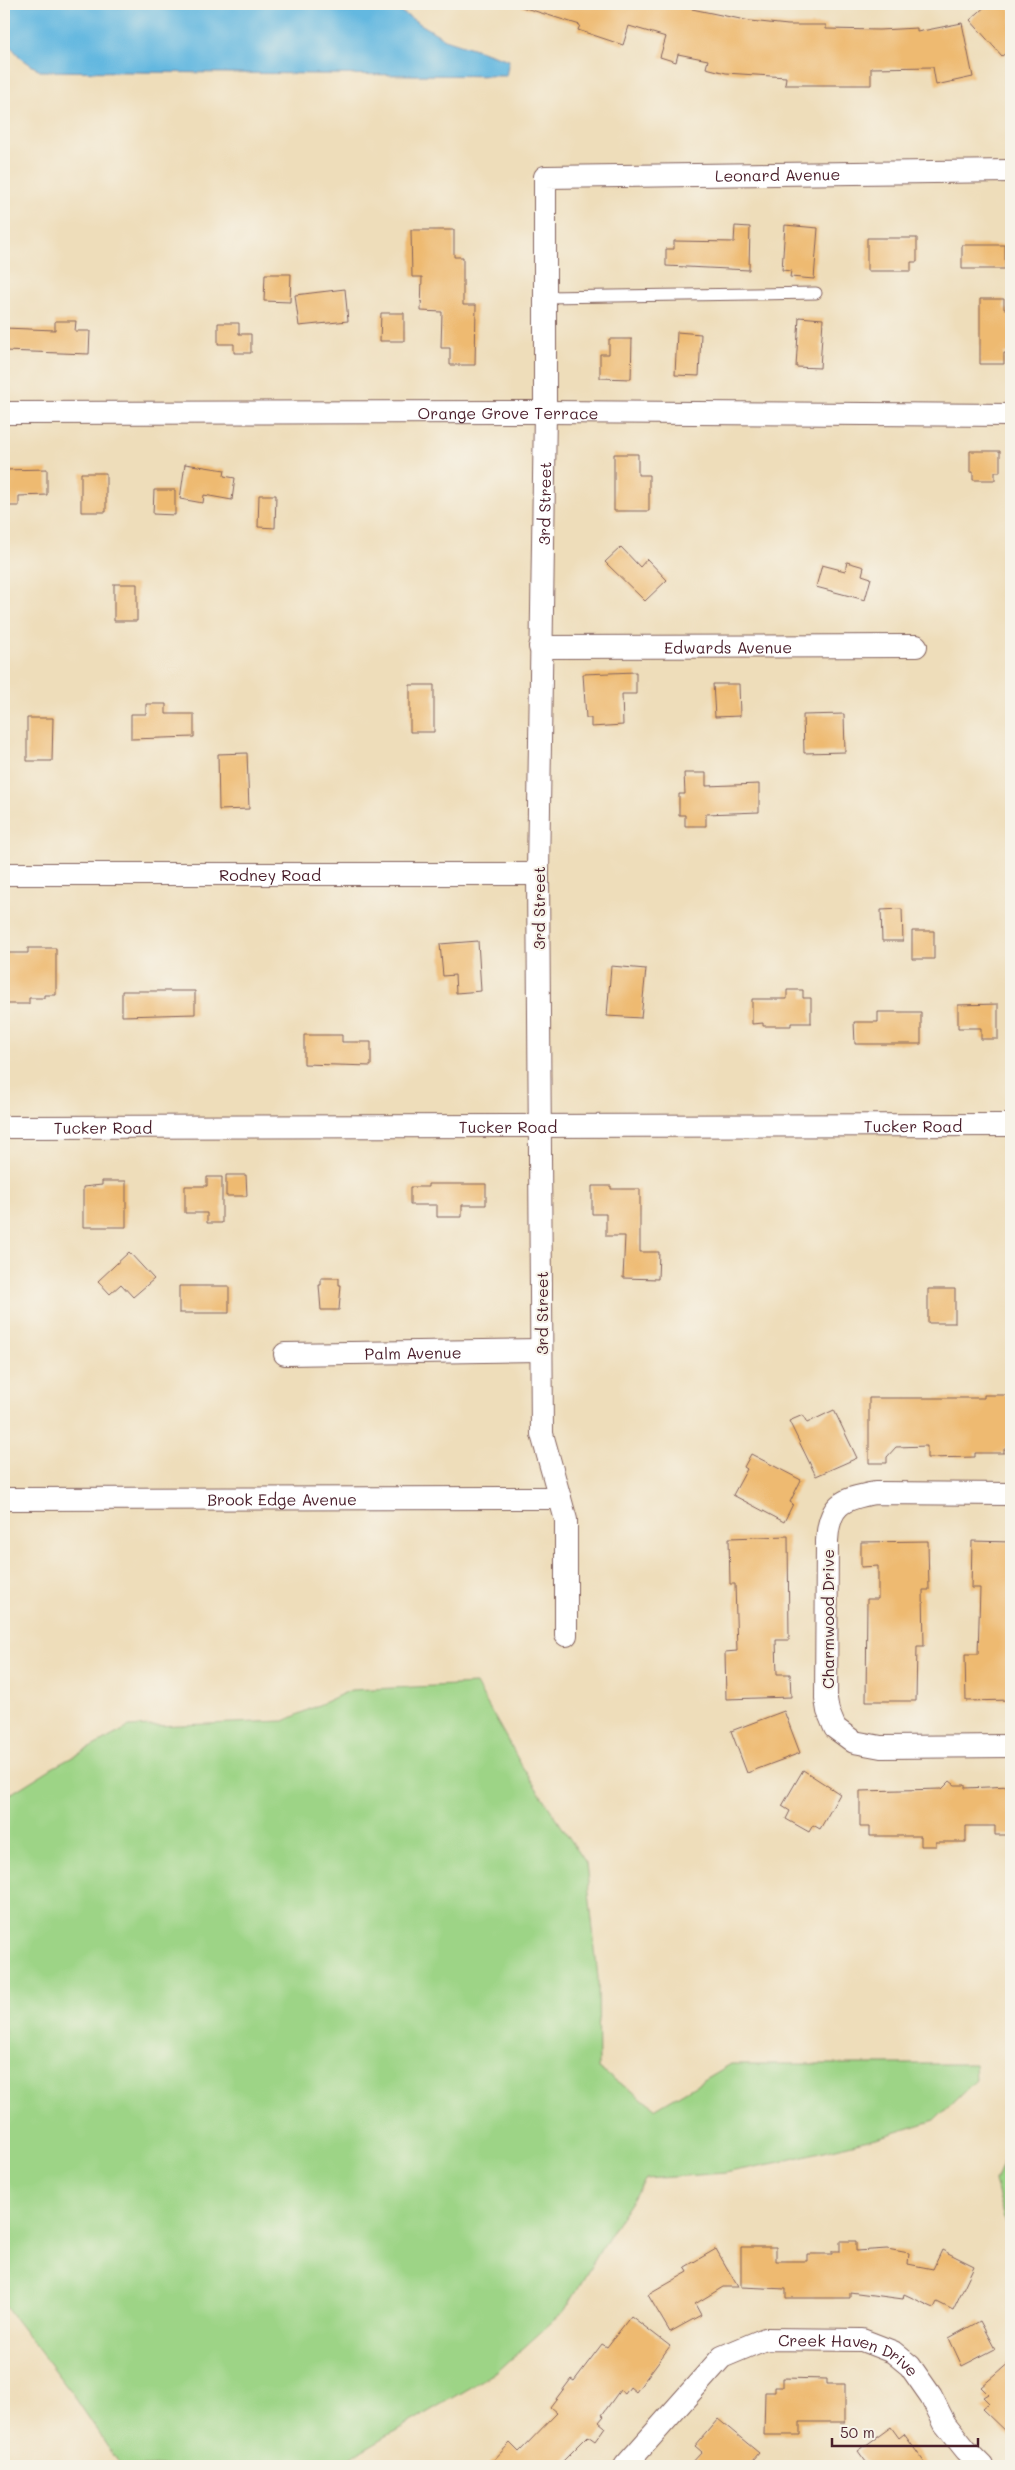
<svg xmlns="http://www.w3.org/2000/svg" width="1015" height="2470" font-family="Mali,sans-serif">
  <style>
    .green { fill: #9dd486; stroke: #747a58 }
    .water { fill: #64b8e0; stroke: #576c86 }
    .building { fill: #eeba71 }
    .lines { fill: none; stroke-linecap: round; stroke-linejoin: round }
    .lane-casing { stroke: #83625d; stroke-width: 13 }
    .street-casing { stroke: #83625d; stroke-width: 24 }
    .lane { stroke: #fff; stroke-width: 11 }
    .street { stroke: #fff; stroke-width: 22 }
    .labels { text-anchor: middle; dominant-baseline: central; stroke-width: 4; stroke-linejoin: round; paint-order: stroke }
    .street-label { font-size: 16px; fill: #4a1f2b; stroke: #f7f3e8 }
  </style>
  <rect width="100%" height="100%" fill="#f7f3e8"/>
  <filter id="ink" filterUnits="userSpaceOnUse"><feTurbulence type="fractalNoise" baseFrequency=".02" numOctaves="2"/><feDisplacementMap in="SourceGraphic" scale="10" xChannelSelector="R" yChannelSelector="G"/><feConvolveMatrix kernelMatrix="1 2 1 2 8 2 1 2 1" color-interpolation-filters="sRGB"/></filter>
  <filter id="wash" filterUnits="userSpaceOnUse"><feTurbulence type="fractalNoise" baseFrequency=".0096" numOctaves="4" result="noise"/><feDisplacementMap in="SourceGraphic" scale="20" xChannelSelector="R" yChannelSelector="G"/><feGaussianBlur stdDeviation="1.12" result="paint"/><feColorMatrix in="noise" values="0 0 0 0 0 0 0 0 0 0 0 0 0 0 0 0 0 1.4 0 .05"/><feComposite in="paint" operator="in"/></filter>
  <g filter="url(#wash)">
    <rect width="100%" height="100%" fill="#eeddba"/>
    <!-- green -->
    <path class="green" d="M476,1684L523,1768L586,1863L598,1978L599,2069L656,2108L731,2064H975L976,2080L935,2120L884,2136L780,2162L724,2173L646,2179L616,2224L565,2310L498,2371L349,2458L341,2466H121L74,2396L4,2305V1798L52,1768L129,1727L284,1721L351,1690Z
      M1011,2144V2242L995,2181Z"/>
    <!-- water -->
    <path class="water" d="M4,4H388L445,39L509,60L506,76L40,71L21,58L5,40Z"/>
    <g id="blocks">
      <!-- building -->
      <path class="building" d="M523,4H693L692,9L750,21L788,25H826V29L879,30L917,28V32L962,23L973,77L936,85L933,67L871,68V85H785L786,77L726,73L706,68L708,60L678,54L676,62L660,57L666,37L629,26L623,45L578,30L580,25L522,7Z
        M988,4H1005L1011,10V49L1002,56L970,20Z
        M785,225L818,228L814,279L790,277L791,271L782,270Z
        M735,226L750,227L749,270L666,266V249H674V241L734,242Z
        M411,230H454V257H463V305H476L475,365H450V348H441L442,312L421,311L422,277H412Z
        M867,238H917V262H911V271H867Z
        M962,245H1005V269H962Z
        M265,274H291L290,302L264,301Z
        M345,289L348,321L299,326L295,295Z
        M980,299H1004V309H1011V353H1004V364H980Z
        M381,313H404V341H380Z
        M799,317L823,319L820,368L796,367Z
        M55,321H76L75,331H90L89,354L4,351V328L55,330Z
        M218,323H239V334H251V353H234V344H218Z
        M677,332L701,334L699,376L675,375Z
        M609,339H632L631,379L600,378V354H609Z
        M970,451H1000V472H995V480H973V472H970Z
        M614,454H638V475H649V511H614Z
        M185,464L225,470L224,476L235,478L232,500L204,495L203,503L180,499Z
        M47,469V495L19,496V506H4V470Z
        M81,473H106V512H81Z
        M154,490H175V515L153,514Z
        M259,495H276L275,528L258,527Z
        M621,547L640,567L647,559L667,580L645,601L605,562Z
        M847,562L864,567L862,575L871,578L865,600L816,587L822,565L845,571Z
        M114,584H137V621H114Z
        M636,672V694H622L623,725L591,727V718H586L583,674Z
        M713,684H739L740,716L715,717Z
        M410,685H434V732H410Z
        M146,704H166V714H194V737L131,739V714H146Z
        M844,714L845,752L804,753L803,715Z
        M27,718H53L52,761H27Z
        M247,753L249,809L219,810L218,754Z
        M684,773H706V786L759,784V812L706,814V826H685V815H679V794H685Z
        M902,909L903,941H882L881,910Z
        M912,931H934V959H912Z
        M478,941L481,991L456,993L455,975L443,976L440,944Z
        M28,948H56V995H44V998H29V1004H4V953H28Z
        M611,966L646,969L641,1018L607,1016Z
        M787,990H803V998H811V1023H791V1026H763V1023L752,1024V999H787Z
        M122,991H195V1014L122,1016Z
        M998,1004V1039H981V1028H958V1005Z
        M878,1012H921V1044H855L854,1022H878Z
        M304,1035H342V1042H371V1066L304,1064Z
        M226,1175H246L247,1196H226Z
        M207,1177H222V1223H207V1213H185V1186H207Z
        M102,1181H126V1227H83V1187L102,1185Z
        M428,1184H486V1205H462V1217H437V1205H410V1187H428Z
        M592,1186H611V1189H640V1252H659L658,1279L623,1278L625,1236H606V1214H592Z
        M129,1252L154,1279L133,1297L121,1284L110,1294L98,1281Z
        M321,1278H339V1285H341L339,1310H321L319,1285H321Z
        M179,1286H229V1313H179Z
        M928,1289H955V1323H928Z
        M984,1395H1011V1449H1004V1453H975V1457L927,1458V1446L896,1447L887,1457V1463H869V1398H984Z
        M834,1410L857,1458L816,1476L789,1421L803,1415L807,1423Z
        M751,1454L801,1480L790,1502L793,1504L784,1522L733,1495L747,1469L744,1467Z
        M788,1536L789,1640H776L777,1674H790L791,1697L726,1699L725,1652L737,1651L735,1584H730L729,1538Z
        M928,1541L929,1590H923L924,1646H917L916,1701H866L867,1599H878V1566L861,1567V1542Z
        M972,1541L1011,1542V1700L966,1701L965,1654H978L980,1588H971Z
        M784,1711L800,1753L747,1773L731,1731Z
        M803,1770L840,1794L820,1829L813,1825L809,1832L786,1819L790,1811L782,1806Z
        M950,1781L955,1785H965V1788L1011,1786V1835H995V1826H966V1842H936V1846H921V1836H870V1827H860V1791L942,1789Z
        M840,2241H856V2251L887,2249L909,2253L908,2264L933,2269L942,2250L974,2266L953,2310L937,2302L934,2308L904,2294L903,2299L850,2292V2298H786V2289L741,2287V2247H776V2261H807V2254H832V2251H840Z
        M716,2249L738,2287H723L695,2304L701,2315L670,2332L648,2295L688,2272L685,2267Z
        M631,2316L670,2346L636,2392L630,2387L625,2394L620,2390L602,2415L604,2416L599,2422L605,2427L595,2441L588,2436L558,2466H488L510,2443L519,2452L557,2413L550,2407L571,2379L574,2381L602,2344L607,2347Z
        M980,2321L995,2349L962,2366L949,2338Z
        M1011,2361V2437L982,2409L989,2403L983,2397L988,2394L981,2387Z
        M783,2378L827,2379V2384H845V2422H800V2435H764L765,2392H775V2387H783Z
        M718,2419L759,2453L748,2466H689L702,2452L695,2446Z
        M891,2427L899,2438L904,2434L927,2466H869L858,2451Z"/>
    </g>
  </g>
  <g filter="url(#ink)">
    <use href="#blocks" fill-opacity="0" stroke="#83625d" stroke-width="1"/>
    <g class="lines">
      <defs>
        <path id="lane" d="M545,297L816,293"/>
        <g id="street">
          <path id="s1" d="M4,413L545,412L1011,415"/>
          <path id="s2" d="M540,647L916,646"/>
          <path id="s3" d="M4,874H538"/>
          <path id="s4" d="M4,1127L1011,1125"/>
          <path id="s5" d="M285,1354L541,1350"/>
          <path d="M1011,1494L875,1493C841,1499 829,1505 827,1541L826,1699L828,1711L835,1728L854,1742L881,1747L1011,1746"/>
          <path id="s6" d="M4,1499L560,1498"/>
          <path id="s7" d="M566,1635V1520L542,1434L538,874L545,412V177L1011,171"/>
          <path id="s8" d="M625,2466L722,2357L765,2339L862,2340L893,2352L910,2366L931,2396L945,2424L966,2450L982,2466"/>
        </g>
      </defs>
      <!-- lane casing -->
      <use href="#lane" class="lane-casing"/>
      <!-- street casing -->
      <use href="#street" class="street-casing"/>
      <!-- lane -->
      <use href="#lane" class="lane"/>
      <!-- street -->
      <use href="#street" class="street"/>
    </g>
  </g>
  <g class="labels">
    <!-- street labels -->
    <g class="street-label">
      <text stroke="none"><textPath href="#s7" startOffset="1694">Leonard Avenue</textPath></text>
      <text stroke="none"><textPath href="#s1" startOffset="504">Orange Grove Terrace</textPath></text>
      <text stroke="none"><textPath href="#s7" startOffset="1135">3rd Street</textPath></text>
      <text stroke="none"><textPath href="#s2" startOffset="188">Edwards Avenue</textPath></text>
      <text stroke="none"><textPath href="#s3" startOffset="266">Rodney Road</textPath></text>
      <text transform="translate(538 908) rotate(-90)">3rd Street</text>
      <text stroke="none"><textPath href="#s4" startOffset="909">Tucker Road</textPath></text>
      <text stroke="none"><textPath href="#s4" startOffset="504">Tucker Road</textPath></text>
      <text stroke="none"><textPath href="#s4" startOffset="99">Tucker Road</textPath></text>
      <text transform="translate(541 1313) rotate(-90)">3rd Street</text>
      <text stroke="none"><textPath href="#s5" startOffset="128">Palm Avenue</textPath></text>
      <text stroke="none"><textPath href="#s6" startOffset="278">Brook Edge Avenue</textPath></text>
      <text transform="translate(827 1619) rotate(-90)">Charmwood Drive</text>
      <text stroke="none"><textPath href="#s8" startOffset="280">Creek Haven Drive</textPath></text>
    </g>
  </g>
  <!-- margin -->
  <rect width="1015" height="2470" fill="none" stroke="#f7f3e8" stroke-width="20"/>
  <!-- scale -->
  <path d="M832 2438v8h146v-8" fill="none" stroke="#4a1f2b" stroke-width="2.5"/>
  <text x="840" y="2438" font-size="15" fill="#4a1f2b" stroke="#f7f3e8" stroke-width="4" paint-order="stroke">50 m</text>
</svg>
